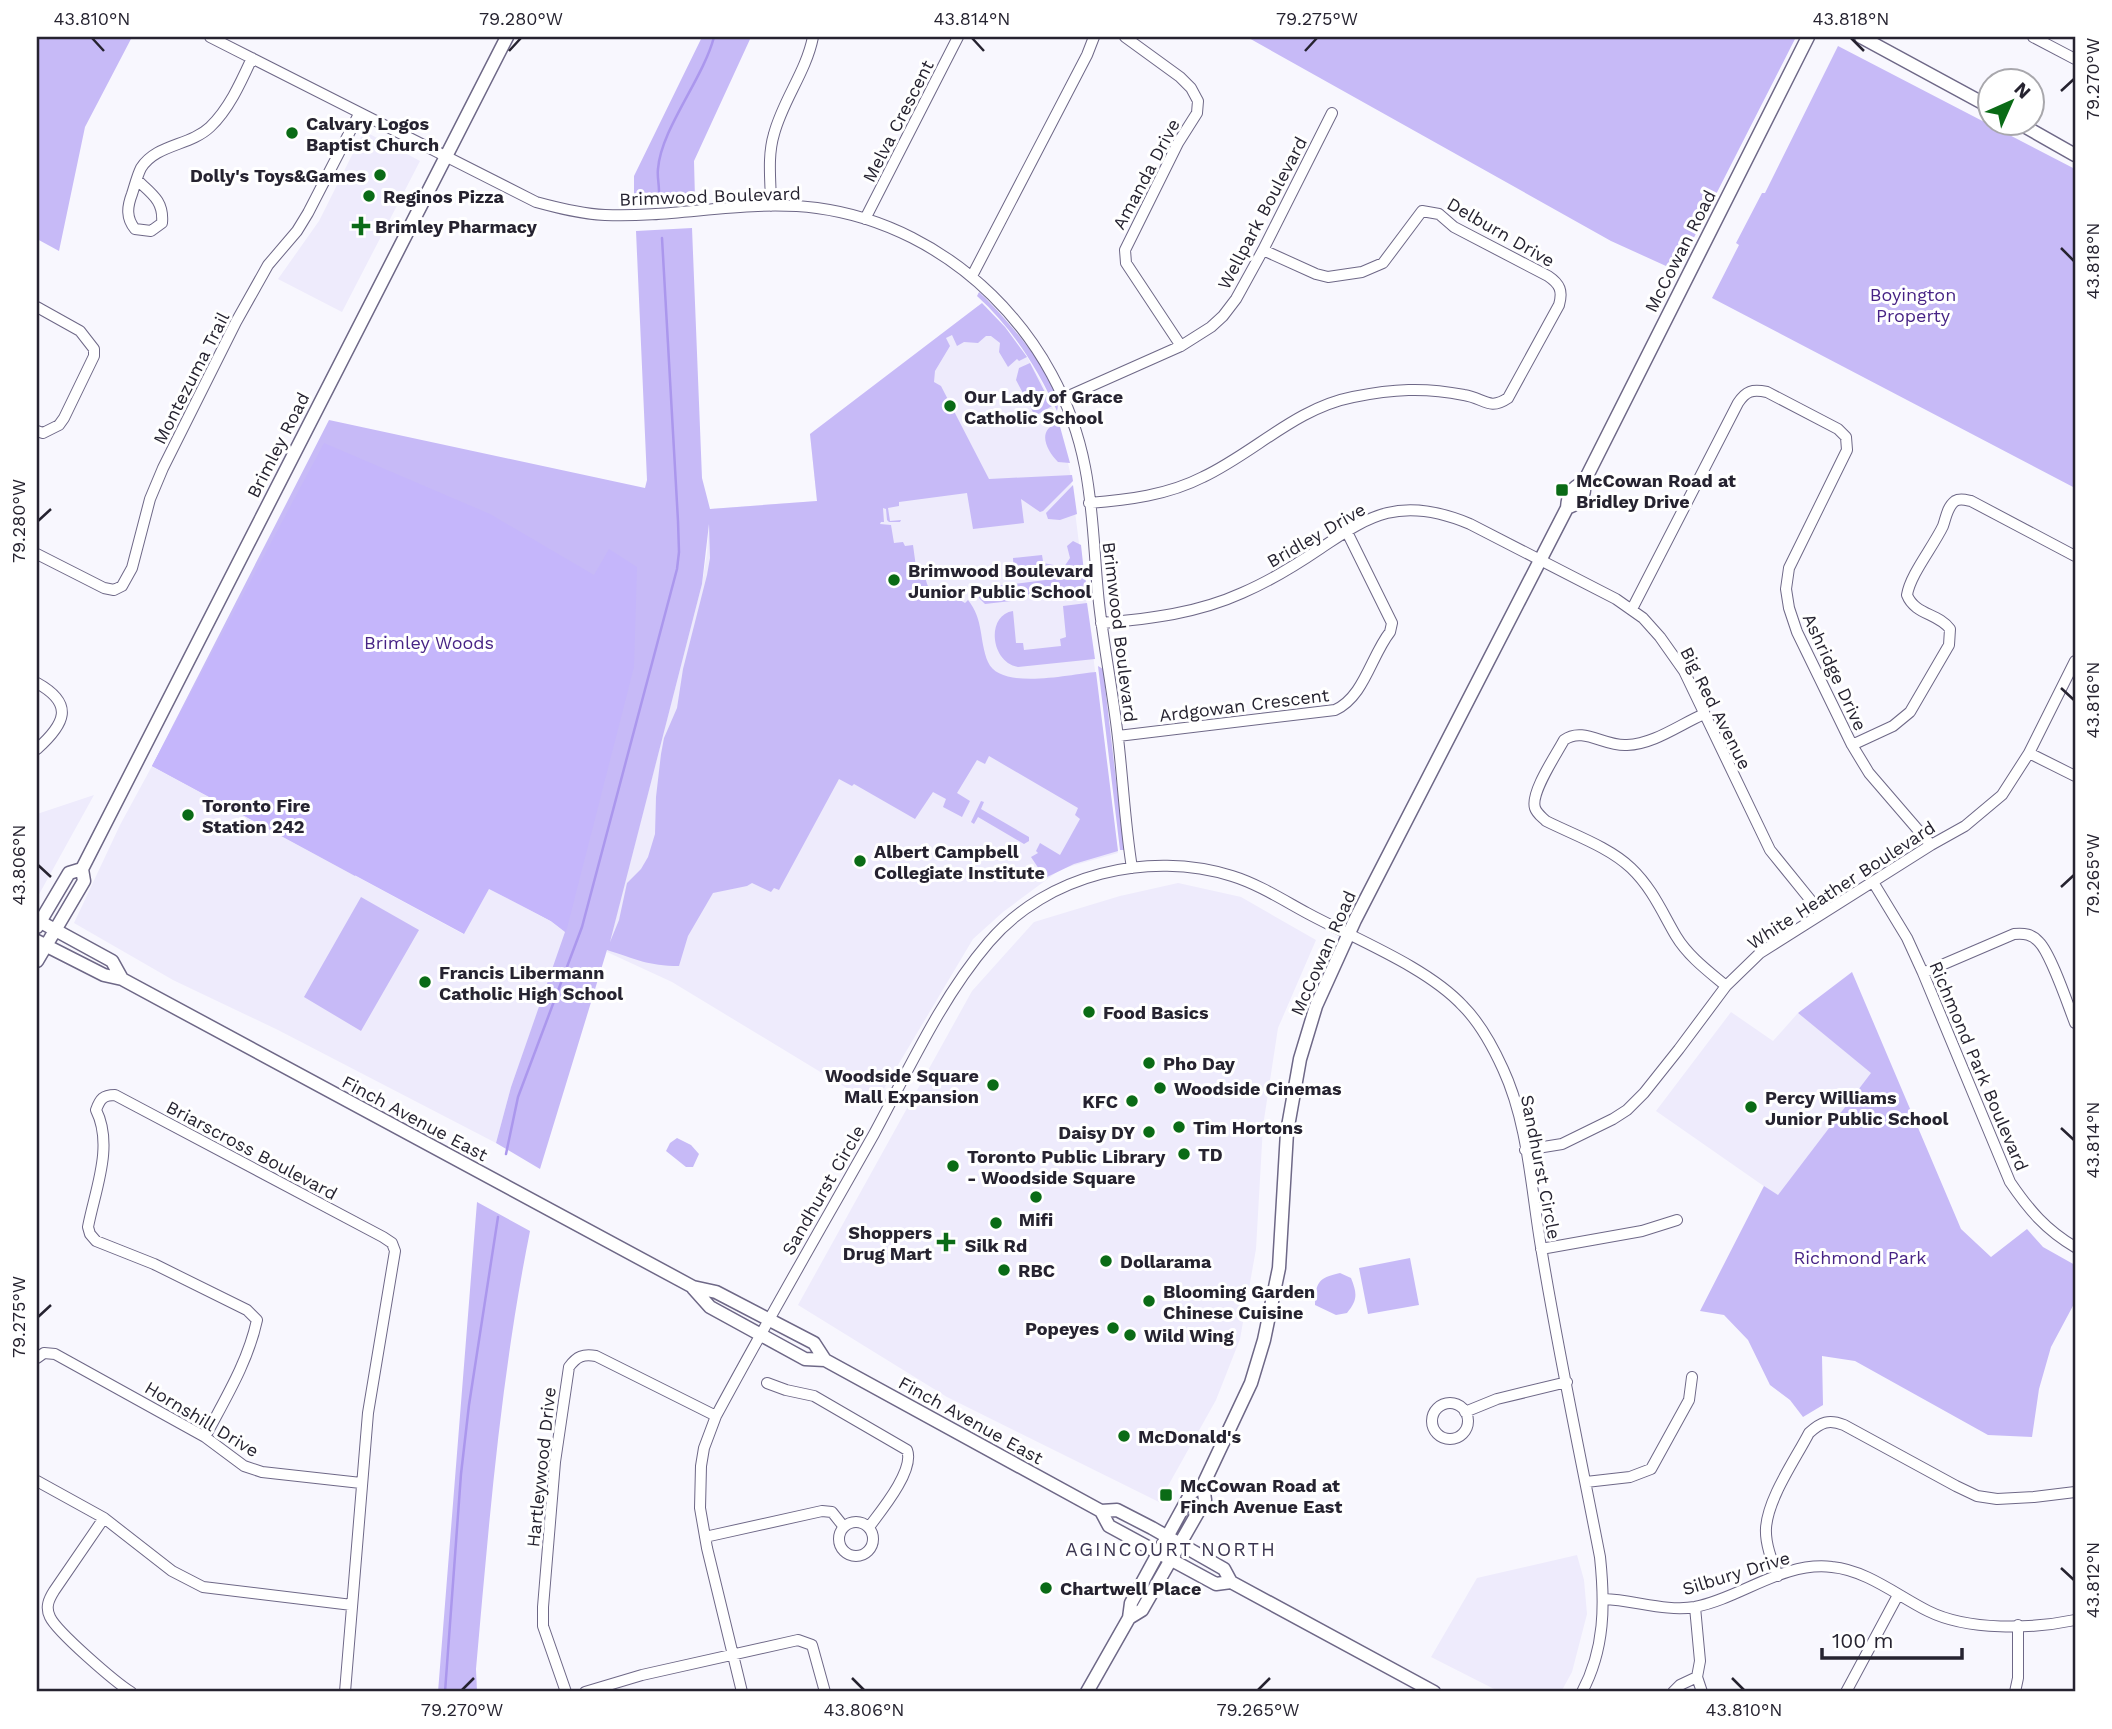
<svg xmlns="http://www.w3.org/2000/svg" width="2112" height="1729" font-family="'Work Sans',sans-serif">
  <style>
    .built { fill: #eeebfc }
    .green { fill: #c7baf7; fill-rule: evenodd }
    .forest { fill: #c5b6fb }
    .lines { fill: none; stroke-linecap: round; stroke-linejoin: round }
    .stream { stroke: #ab97ed; stroke-width: 2.5 }
    .minor-casing { stroke: #6e6887; stroke-width: 12 }
    .major-casing { stroke: #6e6887; stroke-width: 15 }
    .minor { stroke: #fff; stroke-width: 10 }
    .major { stroke: #fff; stroke-width: 12 }
    .ticks { fill: none; stroke: #262330; stroke-width: 2.5 }
    .poi-dot { fill: #0a6b16; stroke: #fff; stroke-width: 2.5 }
    .labels { text-anchor: middle; dominant-baseline: central; stroke-width: 6; stroke-linejoin: round; paint-order: stroke }
    .street-label { font-size: 18px; fill: #262330; stroke: #fff }
    .poi-label { font-size: 18px; font-weight: bold; fill: #262330; stroke: #fff; text-anchor: start }
    .park-label { font-size: 18px; fill: #472385; stroke: #fff }
    .neighbourhood-label { font-size: 19px; letter-spacing: 2px; fill: #3c3651; stroke: #fff }
    .neatline { fill: none; stroke: #262330; stroke-width: 2.5 }
    .ticks-label { font-size: 18px; text-anchor: middle; fill: #262330 }
  </style>
  <rect width="100%" height="100%" fill="#f8f7fe"/>
  <!-- built -->
  <path class="built" d="M364,131L420,161L342,312L278,279L319,221Z
    M978,306L1005,327L1027,357L1043,385L1059,423L1070,472L1118,853L1061,869L1003,912L973,939L876,1102L855,1093L672,982L607,952L702,584L707,553L710,509L817,501L810,434Z
    M152,766L463,934L489,889L551,921L566,932L511,1087L496,1143L278,1030L173,980L74,923L120,825Z
    M94,795L37,898V814Z
    M1178,883L1241,897L1316,940L1278,1028L1263,1126L1256,1249L1240,1339L1216,1400L1159,1502L947,1397L798,1305L972,991L1034,922L1120,896Z
    M1731,1012L1773,1041L1798,1013L1872,1073L1778,1196L1656,1111Z
    M1577,1555L1584,1580L1587,1614L1572,1672L1561,1692H1500L1431,1657L1477,1578Z"/>
  <!-- green -->
  <path class="green" d="M37,37H132L85,127L59,251L37,239Z
    M702,37H751L694,161L695,199L634,201V176Z
    M1247,37H1796L1677,271L1611,241Z
    M1838,46L2075,169V488L1712,298L1739,245L1736,243L1762,193H1765Z
    M692,228L702,478L710,509L817,501L810,434L982,303L1005,327L1027,357L1019,361L1017,359L1008,367L999,352L1000,343L991,336H986L978,343L964,342L957,346L952,335L946,338L950,346L935,371L934,382L941,386L989,479L1072,475L1073,481L1043,511L1040,512L1021,499L1024,523L973,529L967,493L899,502V506L888,508L890,521L901,520L900,522H889L887,520L886,509L883,508L884,522H881L880,524L891,525L894,543L903,542L905,546L913,545L916,567L924,566C926,587 928,595 950,596V601L960,600L965,603L968,600C984,620 979,640 988,662C1000,691 1071,674 1096,672L1118,851L1074,864L1045,878L1031,857L1038,853L1036,851L1040,843L1060,855L1080,819L1075,815L1078,808L989,756L985,764L977,760L957,793L970,801L962,817L943,807L946,799L933,792L915,819L854,784L852,786L839,779L779,890L774,888L771,892L752,883L747,886L713,893L688,936L679,966C648,966 636,959 607,950L540,1169L496,1143L511,1087L565,932L551,921L380,828L355,876L152,766L329,420L645,488L647,480L636,231ZM709,524L710,558L707,575L683,669L677,708L664,738L661,754L656,797L655,834L648,857L641,869L627,883L619,920L610,942L702,584Z
    M979,292C999,310 1066,385 1057,411C1037,367 1012,328 977,296Z
    M1030,363L1052,406L1035,416L1016,380L1019,368Z
    M1059,423L1070,463L1058,462C1046,450 1036,429 1059,423Z
    M1073,485L1077,514L1060,520L1048,519L1046,513Z
    M1073,541L1081,545L1084,572L1018,580L1043,563L1064,567L1070,558L1067,546Z
    M1042,555L1043,561L1014,577L1013,558Z
    M1085,575L1087,592L1017,598L1015,584Z
    M1009,584L1011,601L985,604L979,598V592L983,588Z
    M1087,603L1095,659L1018,667C990,662 986,615 1013,611L1016,643H1023L1024,650L1061,646L1060,639L1066,637L1063,606Z
    M1098,666L1103,669L1124,847V850H1120Z
    M981,801L984,802L981,809L1029,837V841L1024,844L978,817L974,824L971,822Z
    M361,897L419,930L361,1031L304,997Z
    M1852,972L1961,1229L1991,1257L2027,1229L2043,1247L2075,1265V1302L2051,1347L2039,1389L2032,1437L1988,1435L1855,1361L1822,1356L1823,1405L1803,1417L1790,1400L1770,1385L1748,1340L1724,1315L1700,1311L1764,1186L1778,1195L1871,1073L1798,1013Z
    M677,1138L691,1145L699,1154L693,1167H686L666,1151L670,1143Z
    M477,1202L530,1231C501,1375 489,1522 476,1669L477,1692H438Z
    M1410,1258L1419,1305L1368,1314L1359,1268Z
    M1340,1273L1351,1278C1357,1293 1358,1300 1347,1313L1336,1315L1315,1305C1316,1283 1317,1278 1340,1273Z"/>
  <!-- forest -->
  <path class="forest" d="M324,443L490,514L594,575L609,549L637,567L634,667L566,932L551,921L489,889L464,934L152,766Z"/>
  <g class="lines">
    <!-- stream -->
    <path class="stream" d="M659,191C659,183 657,176 658,169C661,129 703,79 714,37
      M506,1154L518,1097L582,927L677,569L679,552L678,521L662,238
      M445,1692L461,1474L469,1405L498,1217"/>
    <defs>
      <path id="minor" d="M210,37L536,202C558,208 581,214 605,215C676,218 746,199 817,208C951,226 1060,336 1085,467C1094,512 1094,558 1099,603C1104,648 1113,693 1118,738C1123,781 1125,825 1132,868
        M1125,37L1180,77L1191,88L1198,101L1197,113L1178,143L1125,250L1126,263L1181,346
        M2033,37L2075,59
        M137,180C152,194 164,201 162,223L151,231L135,229C126,218 127,207 132,194C135,185 137,176 141,168C156,144 190,146 210,127C229,109 241,82 252,58
        M771,206C771,183 767,157 774,134C783,100 806,72 813,37
        M865,219L958,37
        M972,276L1087,55L1094,37
        M37,307L80,331L94,349V356L64,418L59,425L43,433L37,431
        M1064,398L1181,346L1211,327L1223,316L1236,299L1263,250L1332,113
        M1089,503C1128,500 1168,495 1203,477C1254,453 1296,408 1353,397C1393,389 1424,387 1464,395C1484,398 1489,411 1508,398L1559,305C1563,291 1560,284 1548,276L1454,227L1439,214L1422,211L1383,263L1362,272L1328,277L1316,274L1263,250
        M37,554L104,588L114,590L122,586L132,568L150,499L163,468L236,322L268,265L297,231L308,213L359,114
        M1632,609L1738,403C1746,391 1752,389 1767,392L1838,429L1846,437L1847,450L1789,568L1786,589L1789,608L1797,632L1852,745L1869,773L1931,845
        M1101,623C1150,619 1198,613 1242,593C1270,581 1296,565 1321,548C1341,535 1363,519 1387,513C1416,506 1444,513 1470,524L1616,599L1643,618L1660,637L1684,671L1770,850L1821,913
        M37,683C75,704 65,724 37,749
        M1704,714C1679,725 1654,744 1627,745C1605,747 1583,726 1564,740C1556,755 1530,793 1535,808C1537,814 1542,817 1546,821C1574,835 1609,847 1631,868C1652,888 1662,912 1676,936C1688,956 1708,971 1726,986
        M1118,736L1335,710C1364,697 1371,656 1390,632L1392,623L1347,532
        M1852,745L1893,726L1910,712L1949,645L1950,629C1938,613 1915,615 1907,595C1910,575 1933,547 1943,526C1946,518 1947,507 1955,501C1960,498 1966,500 1971,501L2075,556
        M2029,753L2075,776
        M1873,882L1907,938L1923,973L2010,1182C2029,1210 2046,1230 2075,1247
        M1923,973L2014,934C2024,933 2032,934 2039,942C2051,954 2068,1005 2075,1023
        M1525,1150L1562,1144L1613,1119L1627,1110L1644,1093L1679,1049L1726,986L1760,953L1931,845L1965,826L2002,795L2029,753L2075,661
        M1541,1249L1642,1231L1677,1220
        M37,1358L44,1353L55,1354L205,1437L244,1466L262,1472L361,1483
        M767,1383L786,1390L814,1396L907,1450C915,1470 881,1511 869,1527
        M1432 1421a18 18 0 1 1 36 0a18 18 0 1 1-36 0Z
        M1465,1412L1497,1399L1567,1382
        M205,1437C225,1399 248,1362 257,1320L247,1310L154,1264L96,1241L90,1234L88,1227C95,1190 114,1146 96,1110C100,1099 103,1095 115,1095L383,1237L392,1243L395,1251L368,1413L345,1692
        M37,1481L104,1518L172,1571L203,1587L352,1605
        M1586,1482L1630,1477L1651,1469L1689,1400L1692,1377
        M104,1518L54,1591C49,1599 45,1607 50,1617C57,1632 115,1682 131,1692
        M839 1539a17 17 0 1 1 34 0a17 17 0 1 1-34 0Z
        M705,1537L822,1511L832,1512L844,1527
        M1778,1576C1772,1561 1765,1544 1766,1528C1768,1498 1795,1460 1809,1433C1821,1422 1829,1419 1844,1425L1956,1486L1977,1496L1997,1499L2034,1497L2075,1492
        M1604,1599C1634,1600 1666,1612 1695,1607C1741,1598 1783,1561 1832,1567C1866,1570 1898,1596 1928,1611C1968,1631 2032,1629 2075,1620
        M1695,1607L1700,1661L1697,1677L1702,1692
        M566,1692L543,1626V1607L555,1462L569,1367C577,1356 583,1354 596,1356L716,1416
        M585,1692L642,1675L798,1640L812,1645L825,1692
        M742,1692L707,1548L700,1508L701,1466L704,1448L716,1416C767,1321 821,1228 874,1134C909,1069 941,998 989,942C1047,874 1149,850 1232,876C1258,884 1283,900 1307,913C1355,939 1427,967 1463,1006C1480,1023 1493,1047 1503,1069C1528,1123 1531,1188 1541,1247C1558,1351 1580,1454 1600,1557C1605,1604 1605,1649 1582,1692
        M1673,1692L1680,1685L1697,1677
        M1846,1692L1898,1595
        M2015,1692L2018,1678V1625"/>
      <path id="major" d="M1861,37L1990,107
        M2017,122L2075,155
        M1567,508C1580,503 1586,496 1584,482L1808,37
        M37,920L112,961L122,979
        M37,927L69,873L82,869
        M37,941L104,975L122,979L693,1287L716,1292L814,1343L825,1360L1101,1511L1109,1526L1216,1584L1231,1582
        M37,961L84,881L82,869L507,37
        M693,1288L710,1307L805,1359L825,1360
        M1101,1511L1117,1510L1152,1528L1224,1569L1231,1582L1434,1692
        M1129,1618L1142,1610L1205,1500L1203,1485L1251,1383L1264,1340L1279,1268L1287,1132L1300,1059L1316,1006L1355,920L1567,508C1568,494 1571,488 1584,482
        M1087,1692L1129,1618L1131,1603L1191,1493L1203,1485"/>
    </defs>
    <!-- minor casing -->
    <use href="#minor" class="minor-casing"/>
    <!-- major casing -->
    <use href="#major" class="major-casing"/>
    <!-- minor -->
    <use href="#minor" class="minor"/>
    <!-- major -->
    <use href="#major" class="major"/>
  </g>
  <!-- ticks -->
  <path class="ticks" d="M92,38L104,51M972,38L984,51M1851,38L1864,51M509,51L521,38M1305,51L1317,38M2061,91L2074,79M2061,248L2074,261M38,521L51,509M2061,688L2074,700M38,865L51,877M2061,887L2074,875M2061,1128L2074,1140M38,1317L51,1305M2061,1568L2074,1580M852,1678L864,1690M1732,1678L1744,1690M462,1690L474,1678M1258,1690L1270,1678"/>
  <!-- markers -->
  <g class="poi-dot">
    <circle cx="292" cy="133" r="7"/>
    <circle cx="380" cy="175" r="7"/>
    <circle cx="369" cy="196" r="7"/>
    <path d="M357.5 215.5h7v7h7v7h-7v7h-7v-7h-7v-7h7z"/>
    <circle cx="950" cy="406" r="7"/>
    <rect x="1555" y="483" width="14" height="14" rx="3.5"/>
    <circle cx="894" cy="580" r="7"/>
    <circle cx="188" cy="815" r="7"/>
    <circle cx="860" cy="861" r="7"/>
    <circle cx="425" cy="982" r="7"/>
    <circle cx="1089" cy="1012" r="7"/>
    <circle cx="1149" cy="1063" r="7"/>
    <circle cx="993" cy="1085" r="7"/>
    <circle cx="1160" cy="1088" r="7"/>
    <circle cx="1132" cy="1101" r="7"/>
    <circle cx="1751" cy="1107" r="7"/>
    <circle cx="1179" cy="1127" r="7"/>
    <circle cx="1149" cy="1132" r="7"/>
    <circle cx="1184" cy="1154" r="7"/>
    <circle cx="953" cy="1166" r="7"/>
    <circle cx="1036" cy="1197" r="7"/>
    <circle cx="996" cy="1223" r="7"/>
    <path d="M942.5 1231.5h7v7h7v7h-7v7h-7v-7h-7v-7h7z"/>
    <circle cx="1106" cy="1261" r="7"/>
    <circle cx="1004" cy="1270" r="7"/>
    <circle cx="1149" cy="1301" r="7"/>
    <circle cx="1113" cy="1328" r="7"/>
    <circle cx="1130" cy="1335" r="7"/>
    <circle cx="1124" cy="1436" r="7"/>
    <rect x="1159" y="1488" width="14" height="14" rx="3.5"/>
    <circle cx="1046" cy="1588" r="7"/>
  </g>
  <g class="labels">
    <!-- street labels -->
    <g class="street-label">
      <text transform="translate(898 121) rotate(-63)">Melva Crescent</text>
      <text transform="translate(1146 174) rotate(-62)">Amanda Drive</text>
      <text transform="translate(710 196) rotate(-2)">Brimwood Boulevard</text>
      <text transform="translate(1262 213) rotate(-62)">Wellpark Boulevard</text>
      <text transform="translate(1501 232) rotate(30)">Delburn Drive</text>
      <text transform="translate(1680 251) rotate(-63)">McCowan Road</text>
      <text transform="translate(191 378) rotate(-63)">Montezuma Trail</text>
      <text transform="translate(278 445) rotate(-63)">Brimley Road</text>
      <text transform="translate(1316 535) rotate(-30)">Bridley Drive</text>
      <text transform="translate(1120 632) rotate(83)">Brimwood Boulevard</text>
      <text transform="translate(1835 672) rotate(65)">Ashridge Drive</text>
      <text transform="translate(1244 705) rotate(-7)">Ardgowan Crescent</text>
      <text transform="translate(1716 708) rotate(63)">Big Red Avenue</text>
      <text transform="translate(1841 885) rotate(-33)">White Heather Boulevard</text>
      <text transform="translate(1323 953) rotate(-66)">McCowan Road</text>
      <text transform="translate(1979 1066) rotate(67)">Richmond Park Boulevard</text>
      <text transform="translate(415 1118) rotate(28)">Finch Avenue East</text>
      <text transform="translate(252 1150) rotate(28)">Briarscross Boulevard</text>
      <text transform="translate(1541 1167) rotate(79)">Sandhurst Circle</text>
      <text transform="translate(823 1190) rotate(-60)">Sandhurst Circle</text>
      <text transform="translate(202 1419) rotate(31)">Hornshill Drive</text>
      <text transform="translate(971 1420) rotate(29)">Finch Avenue East</text>
      <text transform="translate(541 1467) rotate(-84)">Hartleywood Drive</text>
      <text transform="translate(1736 1573) rotate(-17)">Silbury Drive</text>
    </g>
    <!-- poi labels -->
    <g class="poi-label">
      <text x="306" y="123">Calvary Logos<tspan x="306" dy="21">Baptist Church</tspan></text>
      <text x="366" y="175" text-anchor="end">Dolly's Toys&amp;Games</text>
      <text x="383" y="196">Reginos Pizza</text>
      <text x="375" y="226">Brimley Pharmacy</text>
      <text x="964" y="396">Our Lady of Grace<tspan x="964" dy="21">Catholic School</tspan></text>
      <text x="1576" y="480">McCowan Road at<tspan x="1576" dy="21">Bridley Drive</tspan></text>
      <text x="908" y="570">Brimwood Boulevard<tspan x="908" dy="21">Junior Public School</tspan></text>
      <text x="202" y="805">Toronto Fire<tspan x="202" dy="21">Station 242</tspan></text>
      <text x="874" y="851">Albert Campbell<tspan x="874" dy="21">Collegiate Institute</tspan></text>
      <text x="439" y="972">Francis Libermann<tspan x="439" dy="21">Catholic High School</tspan></text>
      <text x="1103" y="1012">Food Basics</text>
      <text x="1163" y="1063">Pho Day</text>
      <text x="979" y="1075" text-anchor="end">Woodside Square<tspan x="979" dy="21">Mall Expansion</tspan></text>
      <text x="1174" y="1088">Woodside Cinemas</text>
      <text x="1765" y="1097">Percy Williams<tspan x="1765" dy="21">Junior Public School</tspan></text>
      <text x="1118" y="1101" text-anchor="end">KFC</text>
      <text x="1193" y="1127">Tim Hortons</text>
      <text x="1135" y="1132" text-anchor="end">Daisy DY</text>
      <text x="1198" y="1154">TD</text>
      <text x="967" y="1156">Toronto Public Library<tspan x="967" dy="21">- Woodside Square</tspan></text>
      <text x="1036" y="1219" text-anchor="middle">Mifi</text>
      <text x="932" y="1232" text-anchor="end">Shoppers<tspan x="932" dy="21">Drug Mart</tspan></text>
      <text x="996" y="1245" text-anchor="middle">Silk Rd</text>
      <text x="1120" y="1261">Dollarama</text>
      <text x="1018" y="1270">RBC</text>
      <text x="1163" y="1291">Blooming Garden<tspan x="1163" dy="21">Chinese Cuisine</tspan></text>
      <text x="1099" y="1328" text-anchor="end">Popeyes</text>
      <text x="1144" y="1335">Wild Wing</text>
      <text x="1138" y="1436">McDonald's</text>
      <text x="1180" y="1485">McCowan Road at<tspan x="1180" dy="21">Finch Avenue East</tspan></text>
      <text x="1060" y="1588">Chartwell Place</text>
    </g>
    <!-- park labels -->
    <g class="park-label">
      <text x="1913" y="294">Boyington<tspan x="1913" dy="21">Property</tspan></text>
      <text x="429" y="642">Brimley Woods</text>
      <text x="1860" y="1257">Richmond Park</text>
    </g>
    <!-- neighbourhood labels -->
    <g class="neighbourhood-label">
      <text x="1171" y="1549">AGINCOURT NORTH</text>
    </g>
  </g>
  <!-- border -->
  <rect width="2112" height="1729" fill="none" stroke="#ffffff" stroke-width="77"/>
  <!-- north arrow -->
  <g transform="translate(2011 102) rotate(45)"><circle r="33" fill="#ffffff" stroke="#a8a7ac" stroke-width="2"/>
  <path d="M0-5L12 26L0 18L-12 26Z" fill="#0a6b16"/>
  <text y="-10" font-size="19" font-weight="bold" text-anchor="middle" fill="#262330">N</text>
  </g>
  <!-- scale -->
  <path d="M1822 1648v10h140v-10" fill="none" stroke="#262330" stroke-width="3.5"/>
  <text x="1832" y="1648" font-size="21" fill="#262330" stroke="#ffffff" stroke-width="5" paint-order="stroke">100 m</text>
  <rect x="38" y="38" width="2036" height="1652" class="neatline"/>
  <g class="ticks-label">
    <text x="92" y="25">43.810°N</text>
    <text x="521" y="25">79.280°W</text>
    <text x="972" y="25">43.814°N</text>
    <text x="1317" y="25">79.275°W</text>
    <text x="1851" y="25">43.818°N</text>
    <text transform="translate(2093 79) rotate(-90)" y="6">79.270°W</text>
    <text transform="translate(2093 261) rotate(-90)" y="6">43.818°N</text>
    <text transform="translate(19 521) rotate(-90)" y="6">79.280°W</text>
    <text transform="translate(2093 700) rotate(-90)" y="6">43.816°N</text>
    <text transform="translate(19 865) rotate(-90)" y="6">43.806°N</text>
    <text transform="translate(2093 875) rotate(-90)" y="6">79.265°W</text>
    <text transform="translate(2093 1140) rotate(-90)" y="6">43.814°N</text>
    <text transform="translate(19 1317) rotate(-90)" y="6">79.275°W</text>
    <text transform="translate(2093 1580) rotate(-90)" y="6">43.812°N</text>
    <text x="462" y="1716">79.270°W</text>
    <text x="864" y="1716">43.806°N</text>
    <text x="1258" y="1716">79.265°W</text>
    <text x="1744" y="1716">43.810°N</text>
  </g>
</svg>
